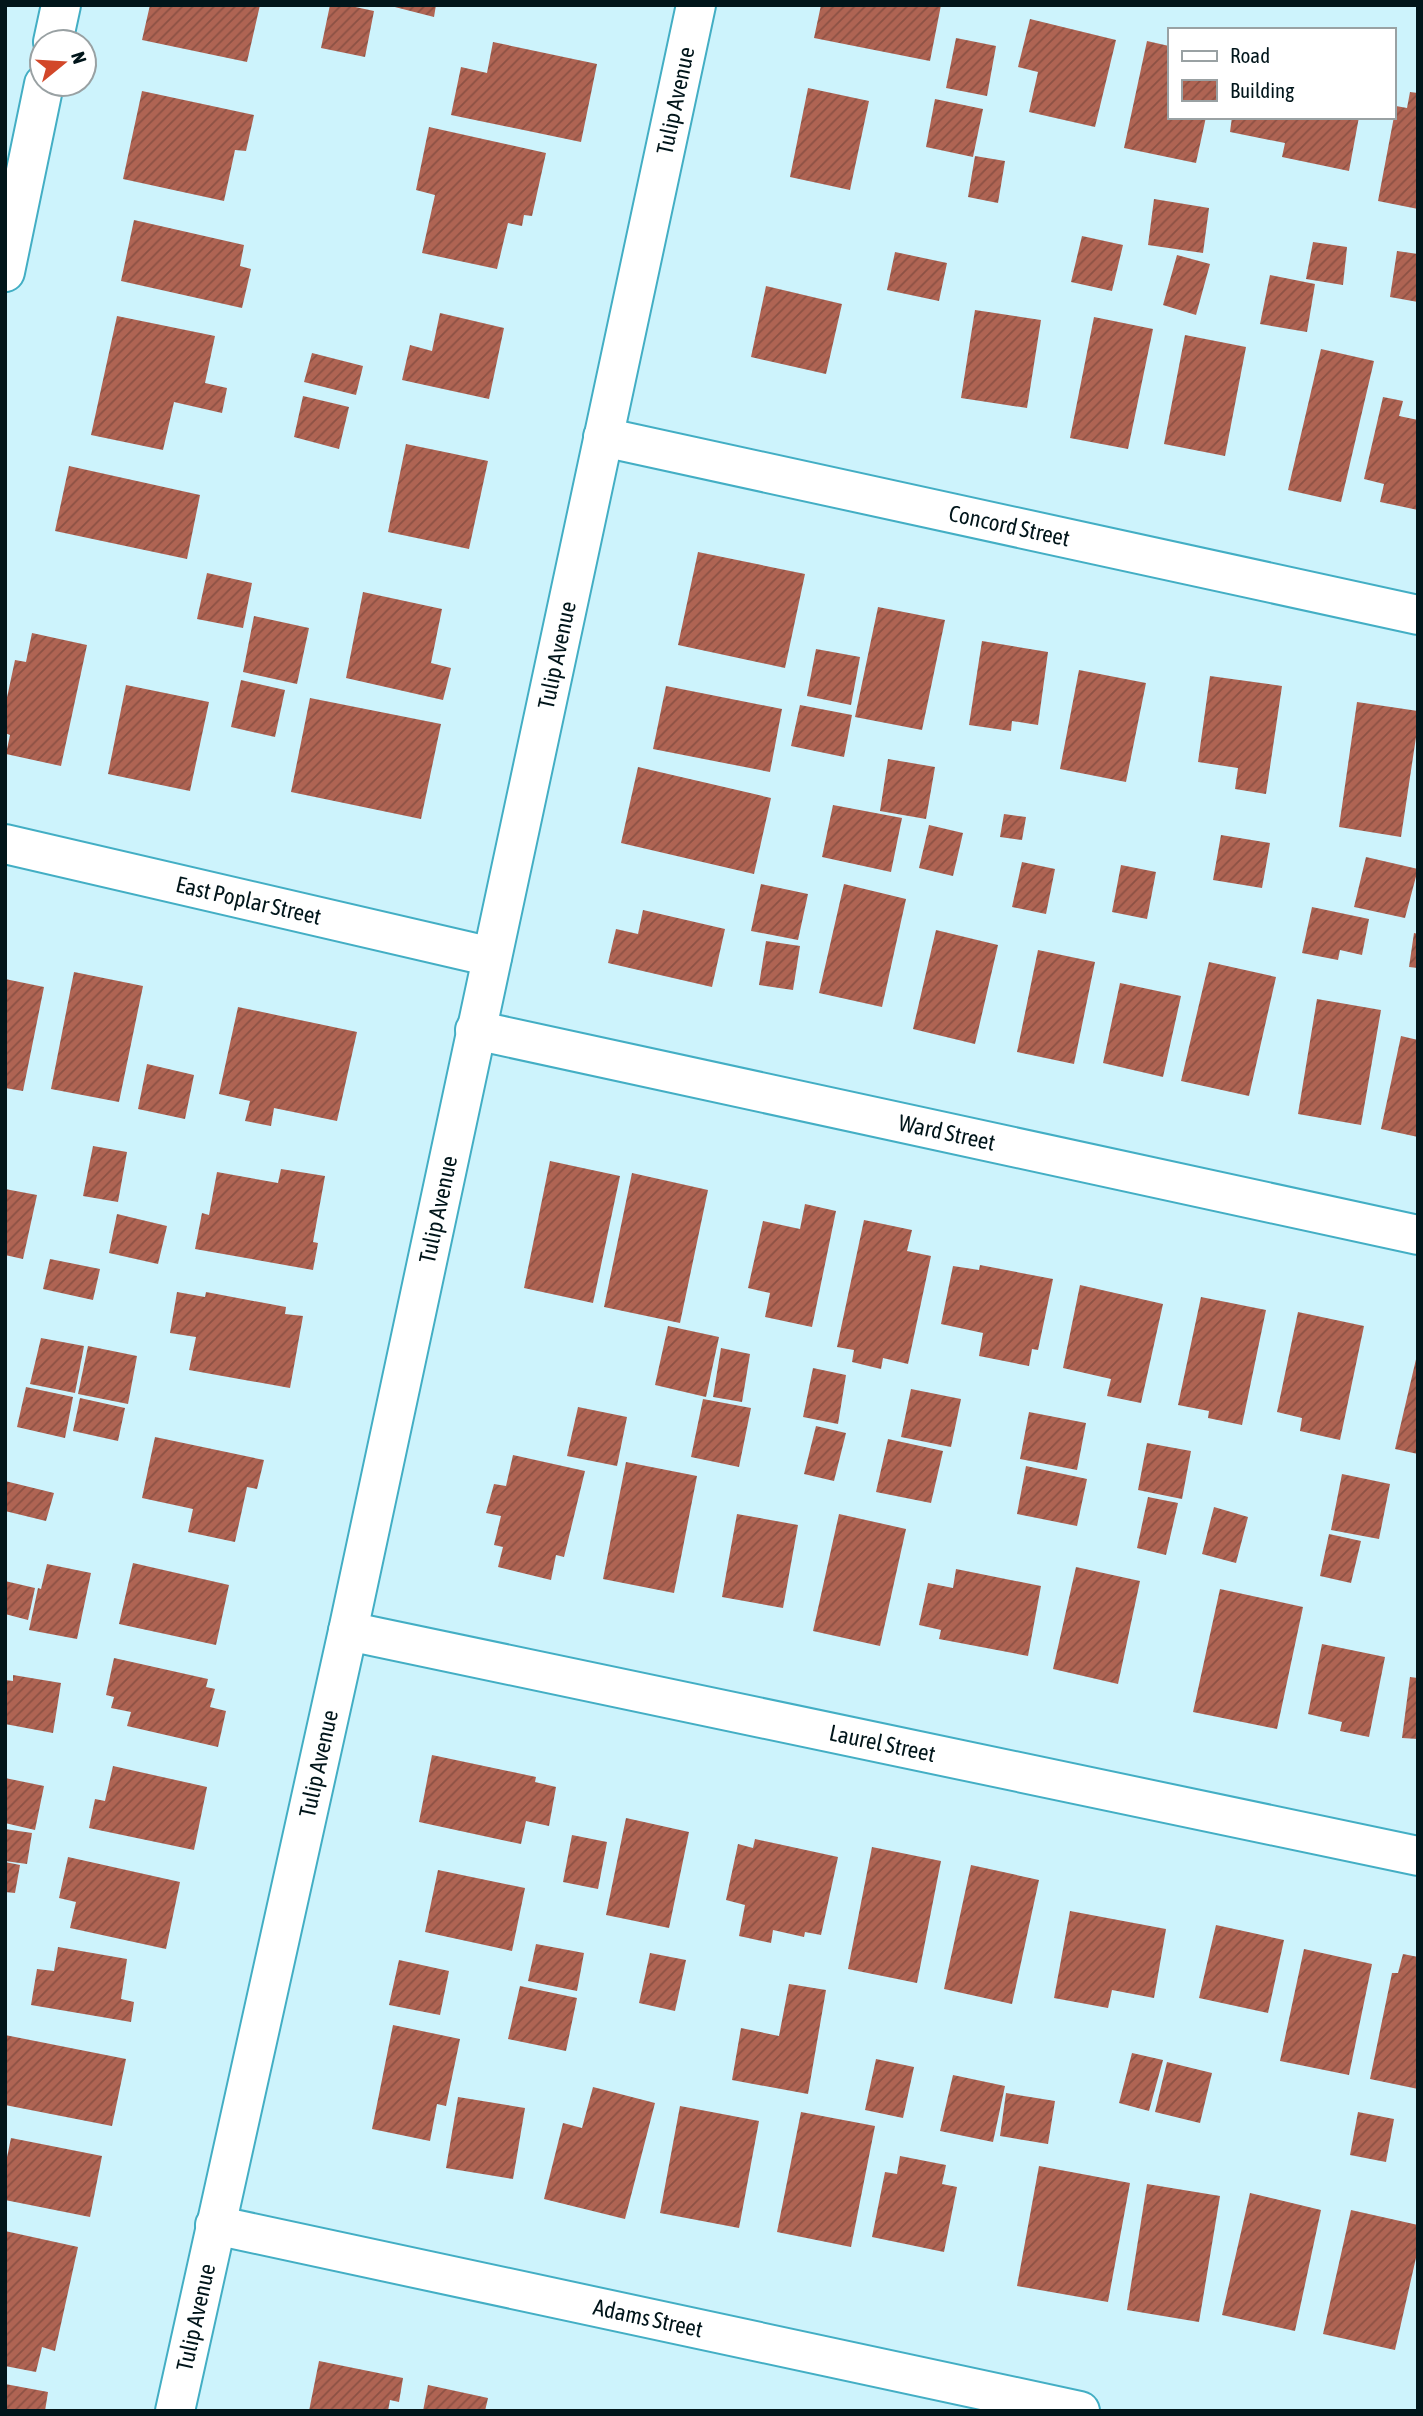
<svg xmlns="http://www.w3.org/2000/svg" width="1423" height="2416" viewBox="0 0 1423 2416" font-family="'Asap Condensed',sans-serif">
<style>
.building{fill:url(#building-hatch)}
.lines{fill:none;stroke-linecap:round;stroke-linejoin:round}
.minor-casing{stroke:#43aec4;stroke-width:42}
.secondary-casing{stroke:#43aec4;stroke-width:42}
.minor{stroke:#fff;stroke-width:38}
.secondary{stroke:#fff;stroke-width:38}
.labels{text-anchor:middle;stroke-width:5;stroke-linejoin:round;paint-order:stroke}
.street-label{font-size:23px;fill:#01151a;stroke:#fff}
</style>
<defs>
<pattern id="building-hatch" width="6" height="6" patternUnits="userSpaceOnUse" patternTransform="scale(1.75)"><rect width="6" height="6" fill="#af6453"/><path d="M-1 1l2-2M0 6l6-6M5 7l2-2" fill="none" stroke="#8c5144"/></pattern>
</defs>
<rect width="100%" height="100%" fill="#cdf3fc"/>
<path class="building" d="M150,5H260L247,62L142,40Z
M330,5H346L374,11L365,57L321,48Z
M387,5H436L434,17Z
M821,5H941L930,61L814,38Z
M1030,19L1116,40L1095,127L1029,112L1038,72L1018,67Z
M956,38L996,46L987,96L946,88Z
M1147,41L1169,46V117H1206L1196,163L1124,148Z
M493,42L597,64L581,142L451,115L461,67L487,73Z
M808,88L869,101L850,190L790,177Z
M142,91L254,115L246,151L235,150L224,201L123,179Z
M1410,92L1418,93V209L1378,201L1396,106L1407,108Z
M935,99L983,109L973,157L926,147Z
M1232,117H1359L1349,171L1282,157L1285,143L1230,132Z
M429,127L546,153L532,216L524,215L522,226L508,223L497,269L422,253L435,195L416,190Z
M975,156L1005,161L998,203L968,197Z
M1154,199L1209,208L1203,253L1148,245Z
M134,220L244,245L240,266L251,269L242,308L121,281Z
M1082,236L1123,245L1112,291L1071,282Z
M1313,242L1347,247L1343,285L1306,279Z
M1397,251L1418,254V302L1390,297Z
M895,252L947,263L939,301L887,290Z
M1177,255L1210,264L1196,315L1163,305Z
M1270,275L1315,284L1307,332L1260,324Z
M766,286L842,304L826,374L751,357Z
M975,310L1041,320L1027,408L961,398Z
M440,313L504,328L489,399L402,380L410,345L432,351Z
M117,316L215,336L205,383L227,388L222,413L174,402L163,450L91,435Z
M1094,317L1153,329L1128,449L1070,438Z
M1185,335L1246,347L1225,456L1164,444Z
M1321,349L1374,361L1341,502L1288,490Z
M312,353L363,366L356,395L304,382Z
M303,396L349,407L339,449L294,437Z
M1383,397L1403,401L1399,416L1418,420V510L1380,502L1384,484L1364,479Z
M406,444L488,461L469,549L388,532Z
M69,466L200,495L187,559L55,531Z
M698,552L805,574L785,668L678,645Z
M207,573L252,583L243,628L197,619Z
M363,592L442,609L431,663L451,668L443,700L346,678Z
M878,607L945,620L922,730L855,717Z
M254,616L309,628L297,684L243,672Z
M32,633L87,645L61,766L6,754L10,735L5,733V707L15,660L26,662Z
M982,641L1048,652L1038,725L1012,721L1011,731L969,725Z
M816,649L860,657L851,705L807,696Z
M1079,670L1146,683L1126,782L1060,769Z
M1210,676L1282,686L1266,794L1235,789L1238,768L1198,762Z
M241,680L285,690L275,737L231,727Z
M126,685L209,702L190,791L108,774Z
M666,686L782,709L770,772L653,749Z
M310,698L441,724L421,819L291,792Z
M1357,702L1418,711V724L1401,837L1339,827Z
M800,705L852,715L844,757L791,746Z
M888,759L935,767L926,819L880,811Z
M638,767L771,798L754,874L621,843Z
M833,805L902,818L891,872L822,857Z
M1004,814L1026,817L1022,840L1000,837Z
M929,825L963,833L953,876L919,868Z
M1221,835L1270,843L1262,888L1213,880Z
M1366,857L1418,869L1405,918L1354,907Z
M1022,862L1055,869L1046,914L1012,907Z
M1121,865L1156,872L1147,919L1112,912Z
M761,884L808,894L798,940L751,931Z
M844,884L906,899L882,1007L819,993Z
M1312,907L1369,919L1362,955L1340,950L1338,960L1302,953Z
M643,910L725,929L712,987L608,963L616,929L638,934Z
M936,930L998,945L975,1044L913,1029Z
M1414,933L1418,934V968L1409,967Z
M766,941L800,946L793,990L759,985Z
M1038,950L1095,962L1074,1064L1017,1052Z
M1209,962L1276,977L1249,1096L1181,1081Z
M74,972L143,986L119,1102L51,1089Z
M5,979L44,987L23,1091L5,1088Z
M1120,983L1181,996L1163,1077L1103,1063Z
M1317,999L1381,1010L1361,1125L1298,1114Z
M238,1007L357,1032L337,1121L274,1108L271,1126L245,1121L250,1101L219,1094Z
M1401,1036L1418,1040V1137L1381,1129Z
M147,1064L194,1075L185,1119L138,1109Z
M93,1146L127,1152L118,1202L83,1196Z
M550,1161L620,1176L593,1303L524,1288Z
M281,1169L325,1176L313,1242L318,1243L313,1270L195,1249L202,1213L209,1215L217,1172L278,1183Z
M632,1173L708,1190L680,1323L604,1307Z
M5,1189L37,1195L23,1259L5,1255Z
M805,1204L836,1211L812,1327L765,1317L770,1293L748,1288L763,1221L800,1229Z
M117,1214L167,1226L158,1264L109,1253Z
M864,1220L912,1230L907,1251L931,1256L908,1364L883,1358L881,1369L852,1362L854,1350L837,1347Z
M50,1259L100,1269L93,1300L43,1289Z
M980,1265L1053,1279L1038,1350L1032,1349L1029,1366L979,1356L983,1333L941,1324L953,1266L979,1270Z
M1080,1285L1163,1304L1141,1403L1107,1396L1111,1379L1063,1368Z
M177,1292L205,1297L206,1292L286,1307L285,1314L303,1316L290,1388L189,1370L196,1337L170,1333Z
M1201,1297L1266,1310L1242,1425L1208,1418L1209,1411L1178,1405Z
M1298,1312L1364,1326L1340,1440L1300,1431L1302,1418L1277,1412Z
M668,1326L719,1337L706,1397L655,1385Z
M41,1338L84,1346L75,1393L30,1384Z
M88,1346L137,1356L128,1404L78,1394Z
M721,1348L750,1354L742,1402L713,1397Z
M1417,1355H1418V1454L1395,1449Z
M813,1368L846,1375L838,1424L803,1417Z
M26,1387L73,1397L65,1438L17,1427Z
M911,1389L961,1399L951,1447L901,1437Z
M80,1398L125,1408L118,1441L73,1431Z
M703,1399L751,1408L739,1467L691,1457Z
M578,1407L627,1417L617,1466L567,1456Z
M1029,1412L1086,1423L1077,1470L1020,1459Z
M816,1426L846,1433L834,1481L804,1474Z
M155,1437L264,1460L257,1489L247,1487L235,1542L188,1532L193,1509L142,1498Z
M888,1439L943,1451L931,1503L876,1492Z
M1147,1443L1191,1451L1182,1499L1138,1490Z
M513,1455L585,1471L564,1557L556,1555L551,1580L498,1567L503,1547L494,1545L501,1516L486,1513L494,1484L506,1486Z
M626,1462L697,1476L674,1593L603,1579Z
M1026,1466L1087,1479L1077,1526L1017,1514Z
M1342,1474L1390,1484L1379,1539L1331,1530Z
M5,1481L54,1493L46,1521L5,1511Z
M1148,1497L1178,1503L1166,1555L1137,1548Z
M1214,1507L1248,1517L1236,1563L1202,1554Z
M737,1514L798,1525L783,1608L722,1597Z
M839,1514L906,1529L880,1646L813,1631Z
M1329,1534L1361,1541L1351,1583L1320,1576Z
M133,1563L229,1585L216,1645L119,1624Z
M47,1564L91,1573L77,1639L29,1630L38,1588L41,1589Z
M1076,1567L1140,1581L1118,1684L1053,1669Z
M956,1569L1041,1586L1028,1656L939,1639L941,1630L919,1625L928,1583L953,1588Z
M5,1581L35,1588L28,1620L5,1614Z
M1220,1589L1303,1607L1277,1729L1193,1712Z
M1322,1644L1385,1657L1369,1737L1340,1731L1342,1722L1308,1714Z
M114,1658L208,1679L206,1687L215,1689L210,1707L226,1711L218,1747L127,1726L131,1712L111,1708L114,1697L106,1695Z
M13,1675L61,1683L53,1733L5,1724V1680L13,1681Z
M1410,1677L1418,1678V1739L1402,1738Z
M432,1755L536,1777L535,1782L556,1787L549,1826L526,1821L521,1844L419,1822Z
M113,1766L207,1787L194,1850L89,1828L95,1799L105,1801Z
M5,1778L44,1786L35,1830L5,1823Z
M626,1818L689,1832L669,1928L606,1915Z
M5,1829L32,1833L27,1864L5,1861Z
M572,1835L607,1842L598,1889L563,1882Z
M755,1839L838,1857L821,1935L805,1932L804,1937L773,1930L771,1943L739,1936L745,1905L726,1900L738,1844L753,1848Z
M872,1847L941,1861L917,1983L848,1969Z
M68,1857L180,1882L166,1949L70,1928L76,1902L59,1898Z
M5,1862L20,1865L15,1893L5,1892Z
M971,1865L1039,1880L1012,2004L944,1989Z
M438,1870L525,1888L512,1951L425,1932Z
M1070,1911L1166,1929L1154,1998L1112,1990L1108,2008L1054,1998Z
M1216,1925L1284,1940L1268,2013L1199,1998Z
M536,1944L584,1953L577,1991L528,1981Z
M58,1947L127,1959L121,1999L134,2002L131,2022L31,2005L37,1969L54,1971Z
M1304,1949L1372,1964L1349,2075L1280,2061Z
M650,1953L686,1960L675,2011L639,2003Z
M1403,1954L1418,1957V2089L1370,2079L1392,1973H1398Z
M399,1960L449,1971L440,2015L389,2005Z
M789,1984L826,1990L808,2094L732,2080L741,2028L779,2036Z
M520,1986L577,1998L566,2051L508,2039Z
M393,2025L460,2039L446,2106L437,2104L430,2141L372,2129Z
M5,2035L126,2059L112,2126L5,2105Z
M1132,2053L1163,2060L1149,2111L1119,2103Z
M876,2059L914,2067L903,2118L865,2110Z
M1167,2062L1212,2073L1200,2123L1155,2112Z
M953,2075L1005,2086L993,2142L940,2131Z
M593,2087L655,2103L625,2219L544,2199L563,2123L582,2128Z
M1006,2093L1055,2101L1048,2144L1000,2136Z
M458,2097L525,2108L513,2179L446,2168Z
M680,2106L759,2121L739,2228L660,2213Z
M801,2112L875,2126L851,2247L777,2232Z
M1358,2112L1394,2119L1386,2162L1350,2155Z
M11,2138L102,2156L90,2217L5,2200V2167Z
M900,2156L946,2165L942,2184L957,2187L944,2252L872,2237L885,2172L897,2174Z
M1039,2166L1130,2183L1108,2302L1017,2286Z
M1147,2184L1220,2196L1199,2322L1127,2310Z
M1250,2193L1321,2210L1295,2331L1222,2315Z
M1351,2210L1418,2225V2249L1395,2350L1323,2334Z
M5,2231L78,2247L55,2351L42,2347L36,2372L5,2366Z
M319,2361L403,2378L399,2402L390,2400L388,2411H309Z
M5,2384L48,2392L45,2411H5Z
M428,2385L488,2398L485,2411H423Z"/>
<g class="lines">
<defs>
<g id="minor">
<path d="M53,42L61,5"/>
<path d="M5,272L44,84"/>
<path id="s1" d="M603,437L1418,615"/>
<path id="s2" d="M5,844L492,957"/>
<path id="s3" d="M475,1030L1418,1235"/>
<path id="s4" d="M348,1631L1418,1856"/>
<path id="s5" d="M215,2225L1080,2411"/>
</g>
<g id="secondary">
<path id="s6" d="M175,2411L348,1631L696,5"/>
</g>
</defs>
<use href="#minor" class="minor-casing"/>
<use href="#secondary" class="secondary-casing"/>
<use href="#minor" class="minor"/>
<use href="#secondary" class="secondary"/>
</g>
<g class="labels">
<g class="street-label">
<text dy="8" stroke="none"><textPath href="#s6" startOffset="2364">Tulip Avenue</textPath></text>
<text dy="8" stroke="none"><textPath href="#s1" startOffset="416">Concord Street</textPath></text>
<text dy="8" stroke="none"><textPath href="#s6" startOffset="1797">Tulip Avenue</textPath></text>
<text dy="8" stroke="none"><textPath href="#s2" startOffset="250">East Poplar Street</textPath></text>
<text dy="8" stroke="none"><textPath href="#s3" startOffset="483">Ward Street</textPath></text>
<text dy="8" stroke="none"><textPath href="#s6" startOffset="1230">Tulip Avenue</textPath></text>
<text dy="8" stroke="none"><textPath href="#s4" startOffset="546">Laurel Street</textPath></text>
<text dy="8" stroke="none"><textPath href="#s6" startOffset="663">Tulip Avenue</textPath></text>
<text dy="8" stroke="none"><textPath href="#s6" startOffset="96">Tulip Avenue</textPath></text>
<text dy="8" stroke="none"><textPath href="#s5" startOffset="443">Adams Street</textPath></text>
</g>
</g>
<rect width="1423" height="2416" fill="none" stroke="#01151a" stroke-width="14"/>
<rect x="1168" y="28" width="228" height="91" fill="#ffffff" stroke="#99a1a3" stroke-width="2"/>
<rect x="1182" y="51" width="35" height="10" fill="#ffffff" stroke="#99a1a3" stroke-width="2"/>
<text x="1230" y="63" font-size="21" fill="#01151a">Road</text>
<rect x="1182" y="80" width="35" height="21" fill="url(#building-hatch)" stroke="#99a1a3" stroke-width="2"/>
<text x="1230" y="98" font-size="21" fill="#01151a">Building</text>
<g transform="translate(63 63) rotate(72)"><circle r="33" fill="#ffffff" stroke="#99a1a3" stroke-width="2"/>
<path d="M0-5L12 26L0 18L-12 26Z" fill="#d24729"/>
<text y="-10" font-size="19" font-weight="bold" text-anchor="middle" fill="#01151a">N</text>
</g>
</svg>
